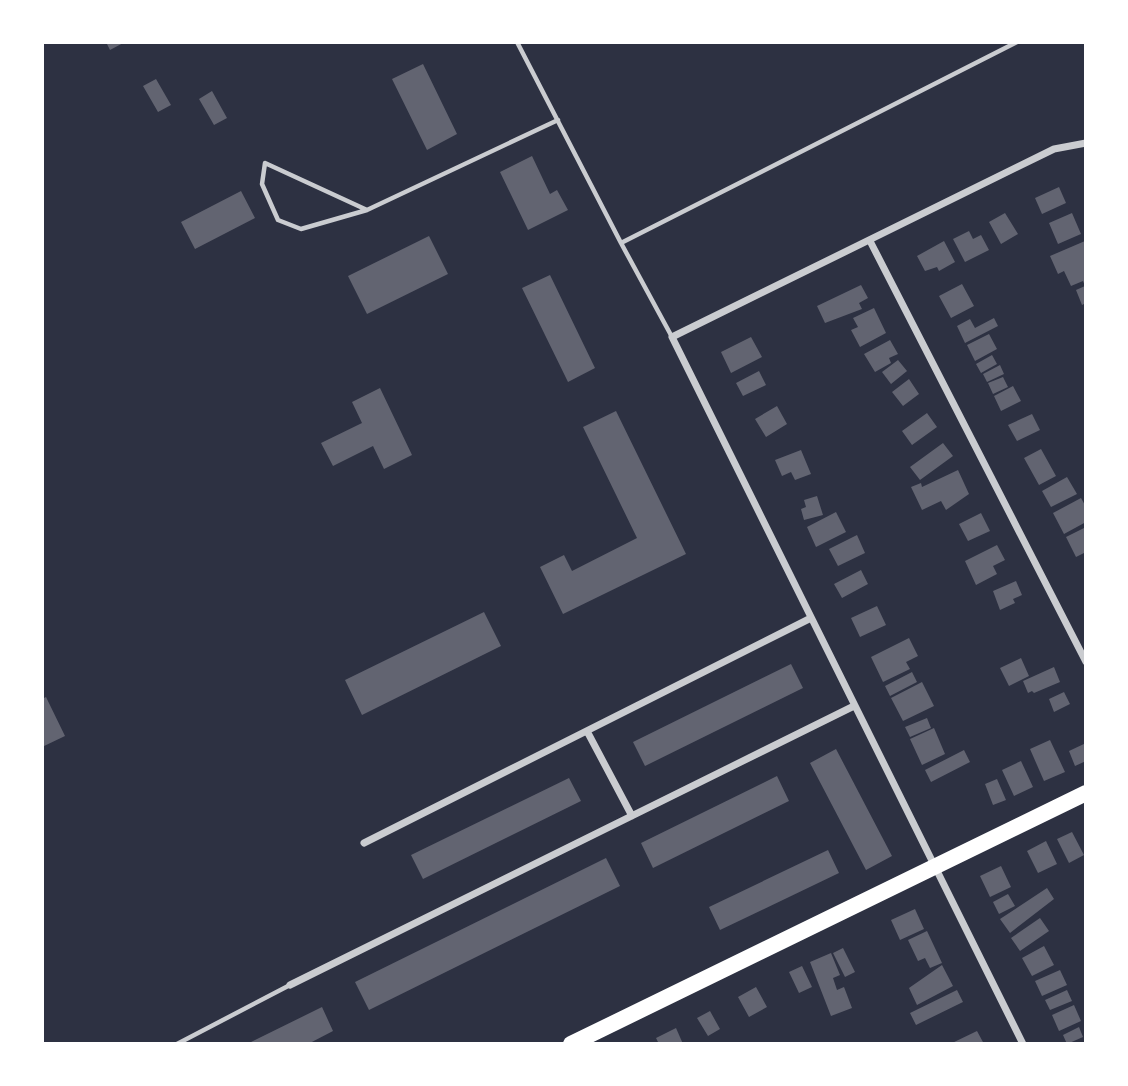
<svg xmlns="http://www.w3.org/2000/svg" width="1128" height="1086" viewBox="0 0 1128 1086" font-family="Rubik,sans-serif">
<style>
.building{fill:#626471}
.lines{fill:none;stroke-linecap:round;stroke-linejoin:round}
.service{stroke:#caccd0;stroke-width:4.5}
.minor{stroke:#caccd0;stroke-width:7}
.trunk{stroke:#fff;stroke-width:16}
</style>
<rect width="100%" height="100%" fill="#2d3142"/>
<path class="building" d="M106,42H125L110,50Z
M423,64L457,134L427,150L392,79Z
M156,79L171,105L158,112L143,86Z
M212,91L227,118L214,125L199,99Z
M532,156L550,194L557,190L568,210L528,230L500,172Z
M1059,187L1066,203L1042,214L1035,198Z
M241,191L255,218L195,249L181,222Z
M1005,213L1018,234L1001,244L989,222Z
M1072,213L1081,234L1058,244L1049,223Z
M969,231L973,239L981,235L989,250L965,262L953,239Z
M429,236L448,274L367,314L348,276Z
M944,241L955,262L939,271L937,267L925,271L917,256Z
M1085,241L1086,303L1082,305L1076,290L1085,286L1083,281L1071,286L1064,271L1058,274L1050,256Z
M550,275L595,368L568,382L522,288Z
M962,284L974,306L951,318L939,296Z
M861,285L868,298L859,303L862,309L825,323L817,306Z
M874,308L886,333L860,347L851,330L858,327L853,318Z
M994,318L998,326L965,343L957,326L970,319L975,328Z
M989,334L997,349L975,361L967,345Z
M751,337L762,357L731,373L721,352Z
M890,340L898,354L889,358L891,363L875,372L864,354Z
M992,355L997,364L981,373L976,364Z
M898,360L907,371L891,384L882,372Z
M1000,365L1004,374L987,382L983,374Z
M759,371L766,385L743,396L736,383Z
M1003,377L1008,387L993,394L988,383Z
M909,379L919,394L903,406L892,392Z
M1013,386L1021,401L1001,411L994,396Z
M380,388L412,455L384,469L373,446L333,466L321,443L362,423L352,402Z
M777,406L787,424L766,437L755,419Z
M616,411L686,554L563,614L540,567L564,555L572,571L637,538L583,427Z
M927,413L937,427L912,445L902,431Z
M1032,414L1040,430L1017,441L1008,425Z
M943,443L953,456L920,480L910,467Z
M1041,449L1056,476L1039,485L1024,458Z
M801,450L811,474L795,480L791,472L782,476L775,460Z
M958,470L969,494L946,510L941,501L922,510L911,487L921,483L922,487Z
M1067,477L1077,494L1051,507L1042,491Z
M817,496L823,515L804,520L801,509L806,507L804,500Z
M1081,498L1086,507V522L1064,534L1053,513Z
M836,512L846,532L816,547L807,527Z
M981,513L990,531L968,541L959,524Z
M1086,527V552L1076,557L1066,537Z
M857,535L865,553L838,566L829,549Z
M997,545L1005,560L993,566L997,574L976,585L965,561Z
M861,570L868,584L842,598L834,584Z
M1016,581L1022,595L1013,599L1015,603L1000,610L993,591Z
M877,606L886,625L860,637L851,618Z
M484,612L501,646L362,715L345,680Z
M909,638L918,656L906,662L910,669L883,682L871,657Z
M1021,658L1029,676L1009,686L1000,668Z
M791,664L803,688L645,766L633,742Z
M1054,667L1060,682L1034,693L1032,691L1028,693L1023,681Z
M912,672L917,682L890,696L885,686Z
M922,682L934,706L903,721L891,698Z
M1064,692L1070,704L1054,712L1049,699Z
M46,697L65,736L42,747V699Z
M927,718L931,728L910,737L905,727Z
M934,728L945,754L922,765L910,739Z
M1050,740L1065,772L1044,781L1030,749Z
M1086,743V761L1075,766L1069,751Z
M836,749L892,856L866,870L810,763Z
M964,750L970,762L931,782L925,770Z
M1021,761L1033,787L1014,796L1002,770Z
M777,776L789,801L653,868L641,843Z
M569,778L581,801L423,879L411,855Z
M997,779L1006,800L993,805L985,784Z
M1072,832L1084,855L1069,863L1057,839Z
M1046,841L1057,864L1038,873L1027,851Z
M828,850L839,873L720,930L709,907Z
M606,858L620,886L369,1010L355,982Z
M1001,866L1011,887L990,897L980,876Z
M1047,888L1054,899L1010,933L1000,919Z
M1008,894L1015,906L999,914L993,902Z
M915,909L924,929L900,940L891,920Z
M1040,918L1049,931L1020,951L1011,938Z
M927,931L942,963L930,968L925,958L918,961L908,940Z
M1044,946L1054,965L1032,976L1022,958Z
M843,948L855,972L845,977L833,953Z
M831,953L840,975L833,978L837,990L844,987L852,1008L831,1016L810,962Z
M942,965L953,986L917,1005L909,988Z
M802,966L812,987L799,993L789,972Z
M1060,970L1067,985L1042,996L1035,981Z
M756,987L767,1007L749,1017L738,997Z
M957,990L963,1002L916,1025L910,1013Z
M1067,990L1072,1001L1050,1010L1045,1000Z
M1074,1005L1081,1021L1059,1031L1052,1015Z
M322,1007L333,1031L308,1044H247Z
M710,1011L720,1029L708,1036L697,1018Z
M1079,1027L1083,1037L1067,1044L1063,1035Z
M676,1028L683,1044H659L656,1038Z
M977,1031L984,1044H950Z"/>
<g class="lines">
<path class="service" d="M517,42L621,243
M367,210L301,229L278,220L262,184L265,163L367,210L558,120
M672,337L621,243L1017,42
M177,1044L290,985"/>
<path class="minor" d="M870,241L1086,662
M588,733L632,816
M364,843L811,618
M290,985L854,706
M1023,1044L672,337L1054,149L1086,143"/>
<path class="trunk" d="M571,1044L1086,793"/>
</g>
<rect width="1128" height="1086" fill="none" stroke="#ffffff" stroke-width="88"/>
</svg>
